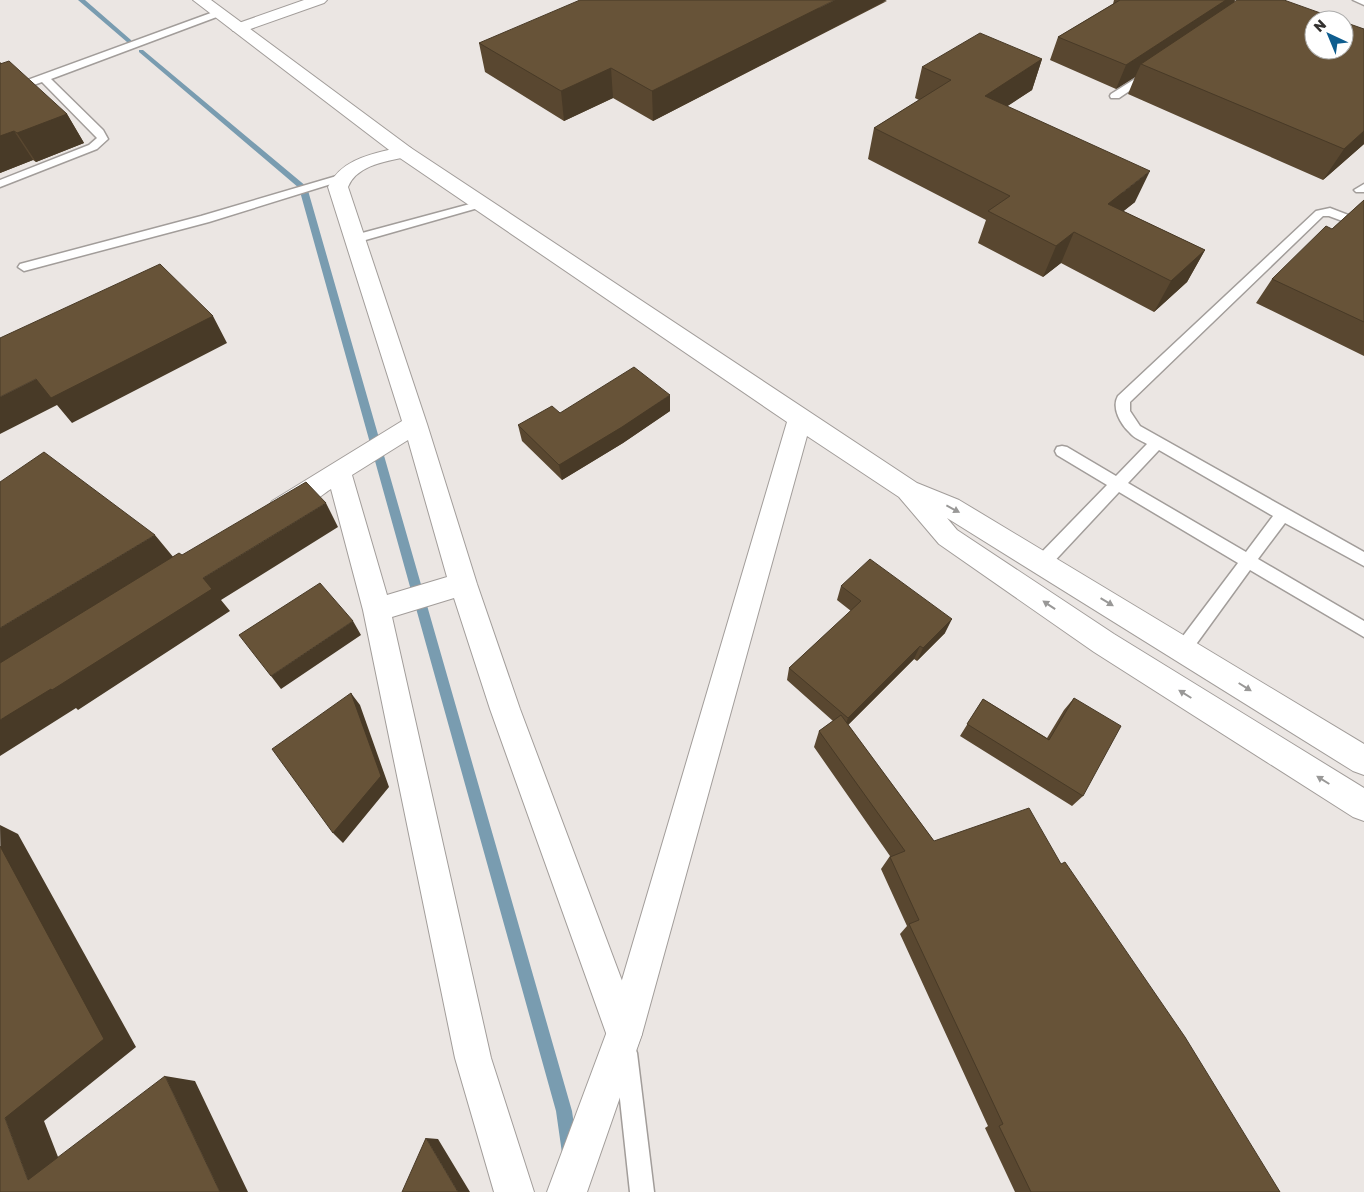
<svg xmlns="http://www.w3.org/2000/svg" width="1364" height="1192" viewBox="0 0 1364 1192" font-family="'Golos Text',sans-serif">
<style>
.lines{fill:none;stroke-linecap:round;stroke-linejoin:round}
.stream{fill:#799cb0;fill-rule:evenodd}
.lane-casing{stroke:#a29d9a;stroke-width:3}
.street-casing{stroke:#a29d9a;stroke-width:2}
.secondary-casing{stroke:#a29d9a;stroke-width:2}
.lane{fill:#fff;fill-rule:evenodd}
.street{fill:#fff;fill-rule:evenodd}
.secondary{fill:#fff;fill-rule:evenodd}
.wall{fill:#594730}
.shaded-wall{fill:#483a27}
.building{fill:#675338;stroke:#483a27}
.oneway{fill:#999897}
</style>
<rect width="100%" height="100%" fill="#ebe6e3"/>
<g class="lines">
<path class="stream" d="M78,0H85L131,40V42H127Z
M139,50H143L307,187L572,1111L578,1153L576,1159L570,1161L564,1159L562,1153L556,1111L299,188L139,52Z"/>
<defs>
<path id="lane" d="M1353,0H1364V5Z
M219,10L224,13L222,15L51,79L103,130L108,139L97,149L0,187V180L89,145L97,138L42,82L0,97V90Z
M1149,70L1154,73L1153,75L1119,98H1111L1110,96L1111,94Z
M340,175L344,176L346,178L344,180L209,222L24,271L18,267L20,264L201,216Z
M1364,184V192H1356L1354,190Z
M481,201L487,204L485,206L355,243L349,239L351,236Z
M1330,208L1364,221V229L1329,216H1323L1130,402V411L1140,426L1364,552V566L1285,523L1258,559L1364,621V637L1250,570L1189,654L1183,656L1177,654L1175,649L1177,644L1238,563L1119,492L1048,568L1042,569L1036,568L1034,563L1036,558L1107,485L1057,455L1055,451L1057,447L1062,446L1067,447L1116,476L1147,444C1142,441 1134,438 1130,433C1121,425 1111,408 1118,396L1316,211ZM1159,450L1273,516L1246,552L1128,483Z
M626,1042L634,1045L637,1053L654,1192H630L615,1053L618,1045Z"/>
<path id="street" d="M304,0H327L324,3L245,31H233L231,28L233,25Z
M404,146L411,148L413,152L411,156C389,161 357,164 348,187L427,424L477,584L520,709L642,1034L637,1047L624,1052L611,1047L490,709L454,598L392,617L491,1058L534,1192H494L455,1058L363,610L331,489C314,500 292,522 272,515L268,508L272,501L402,421L328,187C342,157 375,154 404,146ZM408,440L447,577L387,595L352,475Z"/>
<path id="secondary" d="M193,0H211L411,148L917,483L959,500L1364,744V775L1353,771L947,518L957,530L1114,634L1364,788V821L1353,817L1094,652L939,544L899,497L807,436L642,1034L587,1192H547L606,1034L787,422L397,156Z"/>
</defs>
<use href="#lane" class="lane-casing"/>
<use href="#street" class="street-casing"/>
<use href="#secondary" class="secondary-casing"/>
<use href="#lane" class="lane"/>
<use href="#street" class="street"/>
<use href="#secondary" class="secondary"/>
</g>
<path class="wall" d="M1114,0H1235L1233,2L1364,29V144L1323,180L1128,94L1135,77L1116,89L1050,60L1058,37L1113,4Z
M887,1L653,121L613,98L564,121L485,72L479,43Z
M1042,59L1032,90L1007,106L1135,202L1123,211L1205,250L1187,282L1154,312L1061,263L1043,277L978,243L986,220L868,159L874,128L919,100L915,98L922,67Z
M0,62L67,114L84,143L36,162L33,160L0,173Z
M1364,200V356L1256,303L1272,279L1332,229Z
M670,411L623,443L562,480L522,441L518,425L560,413Z
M841,586L945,633L917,661L914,659L848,725L934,841L1061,864L1280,1192H1015L985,1128L988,1126L900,934L907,926L881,869L890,856L814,747L819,731L833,721L787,680L789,668L851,611L837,600Z
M1074,698L1083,796L1072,806L960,736L983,699L1047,738L1064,710Z"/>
<path class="shaded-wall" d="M835,0H887L653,121L652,91Z
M1226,0H1235L1228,15L1141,64L1135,77L1116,89L1126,65Z
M1042,59L1032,90L976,127L985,96Z
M611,68L613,98L564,121L561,91Z
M67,114L84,143L36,162L17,133Z
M14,131L33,160L0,173V136Z
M1364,131V144L1323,180L1344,149Z
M1150,171L1135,202L1094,235L1108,204Z
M1074,232L1061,263L1043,277L1056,246Z
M1205,250L1187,282L1154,312L1171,281Z
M213,316L227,343L72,423L57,405L0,434V397L36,379Z
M670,395V411L623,443L562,480L559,465Z
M326,503L338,527L221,600L230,611L78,710L76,708L0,756V720L203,578Z
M155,535L174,558L0,665V628Z
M952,619L945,633L917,661L923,648Z
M353,621L361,635L281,689L271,676Z
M920,646L914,659L844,729L848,718Z
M351,693L360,705L389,787L343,843L333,833Z
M0,825L18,834L136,1047L44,1121L67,1180H28L5,1118Z
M165,1076L195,1081L248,1192H220Z
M426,1138L438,1139L470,1192H458Z"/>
<path class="building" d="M580,0H835L652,91L611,68L561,91L479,43Z
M1120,0H1226L1126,65L1058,37Z
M1237,0H1284L1340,20H1314V50H1344V22L1364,29V131L1344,149L1141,64Z
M980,33L1042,59L985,96L1150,171L1108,204L1205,250L1171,281L1074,232L1056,246L988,211L1010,196L874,128L951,80L922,67Z
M9,61L67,114L17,133L14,131L0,136V64Z
M1364,200V322L1272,279L1326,226L1332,229Z
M160,264L213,316L51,398L36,379L0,397V338Z
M634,367L670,395L622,427L559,465L518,425L552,406L560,413Z
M44,452L155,535L0,628V482Z
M306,482L326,503L203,578L212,589L52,690L51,689L0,720V663L179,553L182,555Z
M870,559L952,619L923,648L920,646L848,718L789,668L861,601L841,586Z
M320,583L353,621L271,676L239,635Z
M351,693L381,776L333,833L272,749Z
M1074,698L1121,726L1083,796L967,724L983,699L1049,740Z
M841,715L934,841L1029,808L1061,864L1065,862L1185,1037L1280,1192H1031L999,1126L1003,1124L909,924L919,920L890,857L905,851L819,731Z
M0,846L104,1039L5,1118L28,1180L165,1076L220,1192H0Z
M426,1138L458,1192H402Z"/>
<defs><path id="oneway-solid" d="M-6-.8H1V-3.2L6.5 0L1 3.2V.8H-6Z" transform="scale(1.25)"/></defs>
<g class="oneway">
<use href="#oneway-solid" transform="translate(953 509) rotate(28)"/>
<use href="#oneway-solid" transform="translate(1107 602) rotate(31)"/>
<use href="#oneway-solid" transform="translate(1049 605) rotate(-146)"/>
<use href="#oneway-solid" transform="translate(1245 687) rotate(32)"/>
<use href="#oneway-solid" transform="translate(1185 694) rotate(-148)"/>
<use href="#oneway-solid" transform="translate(1323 780) rotate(-148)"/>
</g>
<g transform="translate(1329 35) rotate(316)"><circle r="24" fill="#ffffff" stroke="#adadac"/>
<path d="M0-4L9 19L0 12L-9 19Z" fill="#0e5d8f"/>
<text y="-8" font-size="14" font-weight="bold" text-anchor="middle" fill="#33312f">N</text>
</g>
</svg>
